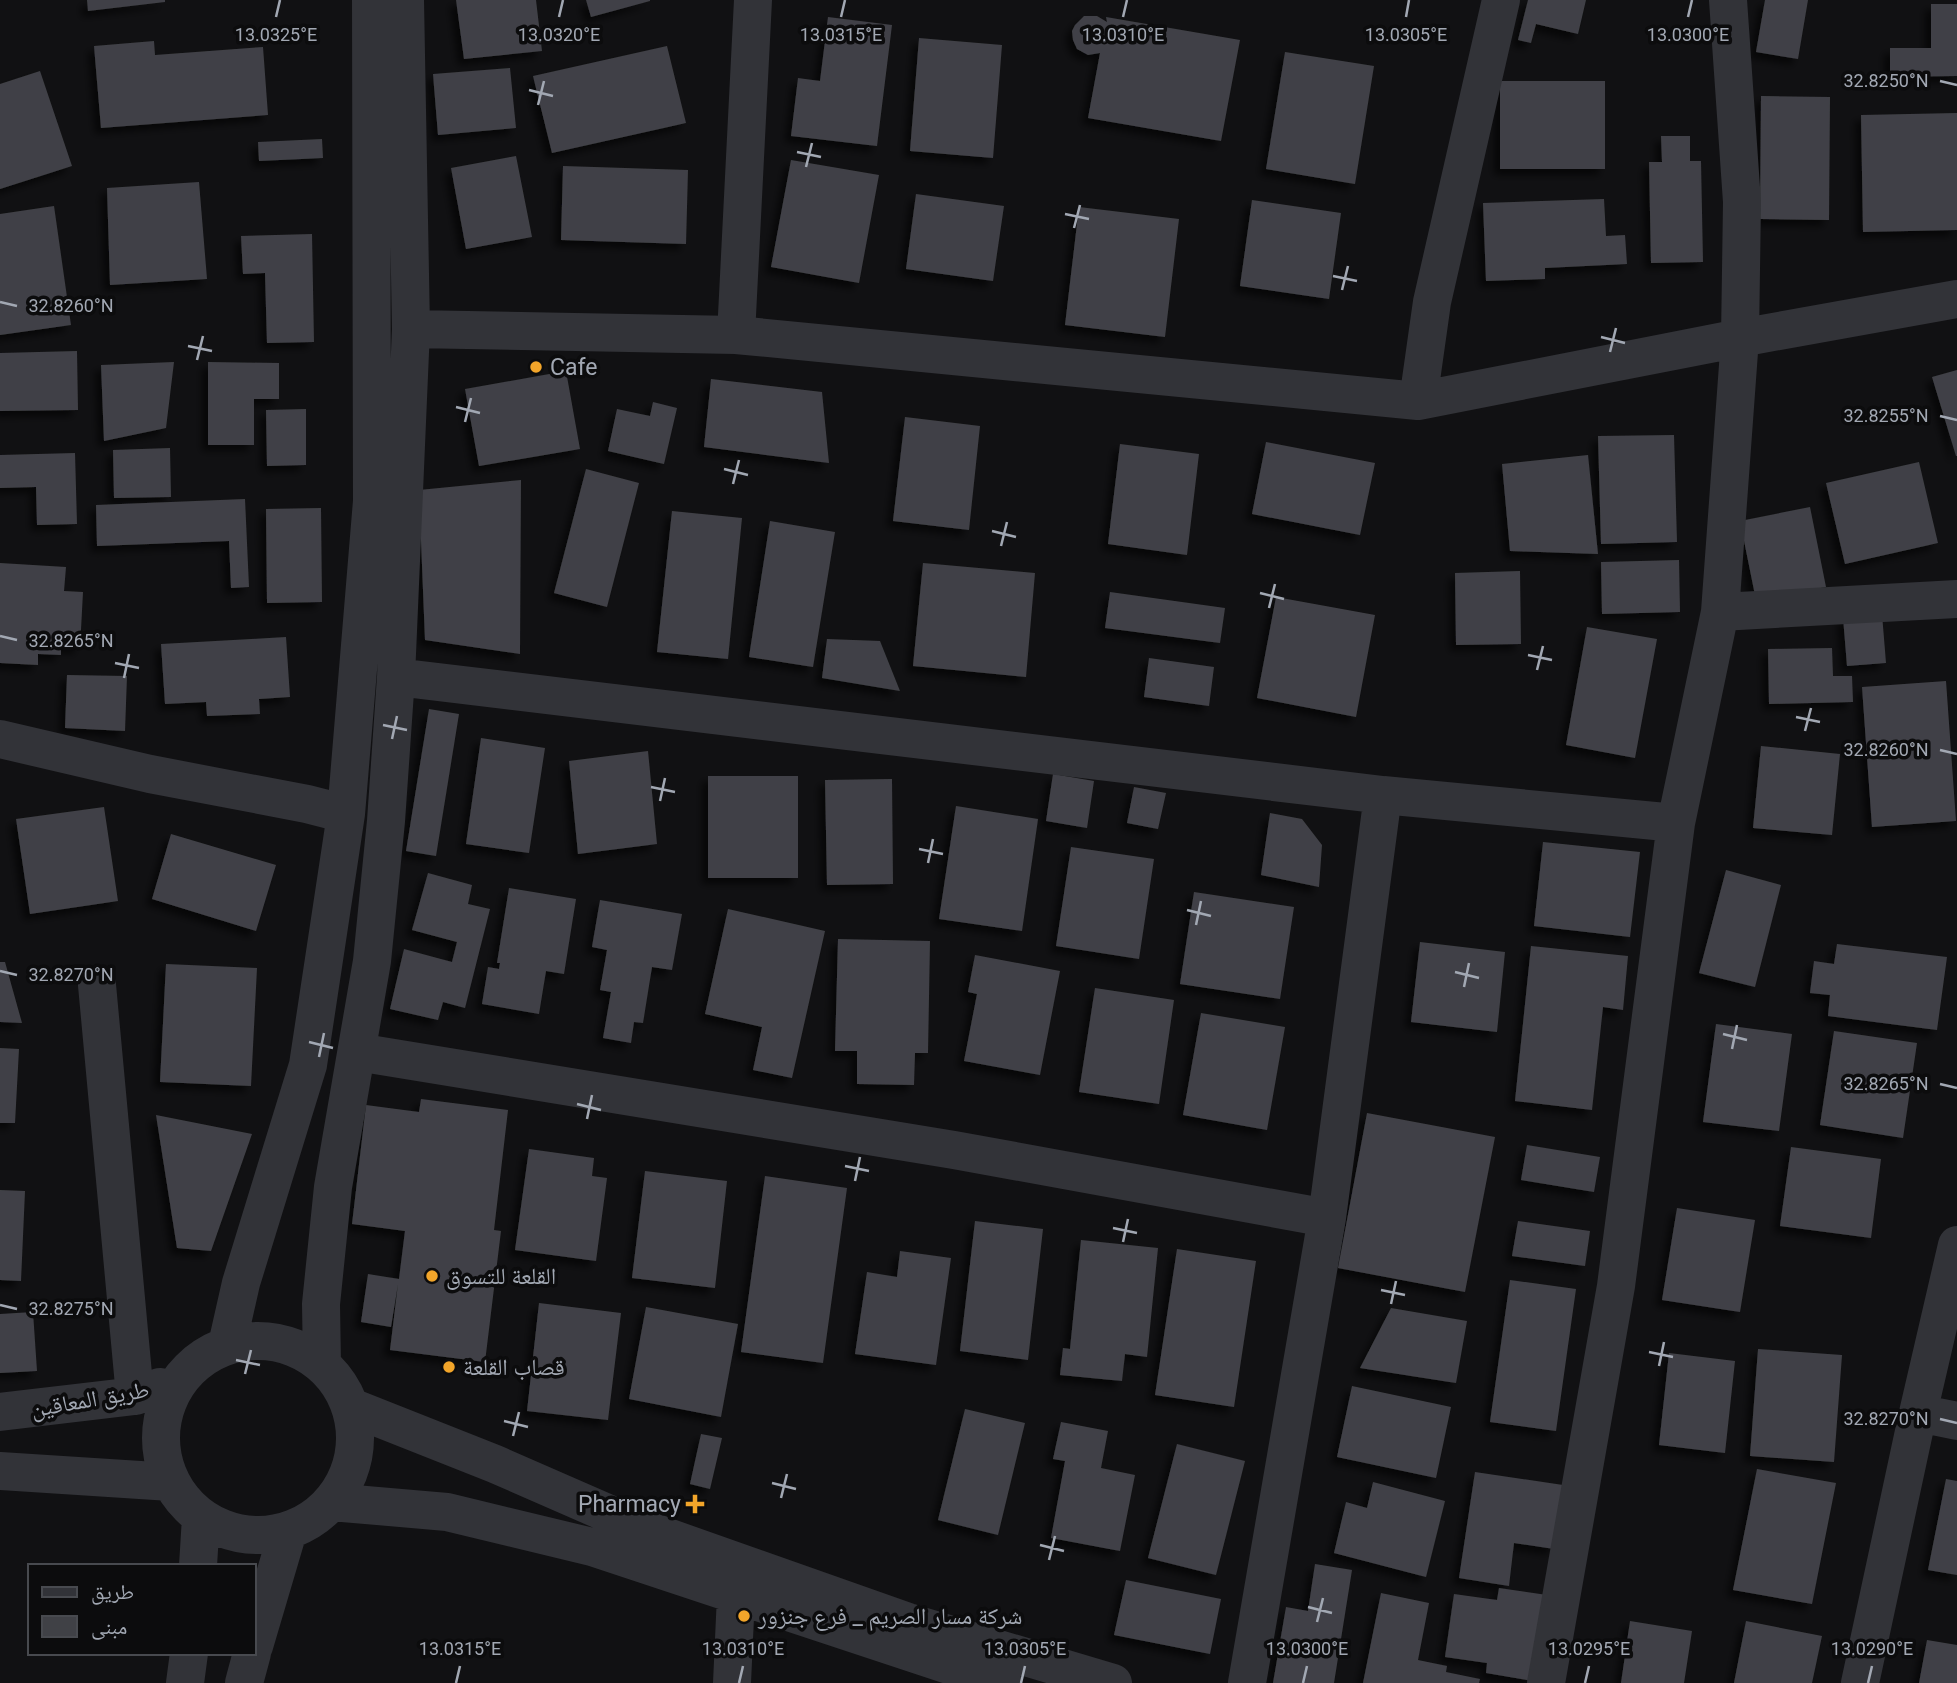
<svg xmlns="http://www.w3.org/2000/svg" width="1957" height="1683" viewBox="0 0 1957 1683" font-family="Roboto,'Noto Naskh Arabic',sans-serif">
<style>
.building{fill:#404146;filter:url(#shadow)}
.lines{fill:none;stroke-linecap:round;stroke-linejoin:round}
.minor{stroke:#323338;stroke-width:38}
.ticks{fill:none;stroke:#a2a8b3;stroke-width:2.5}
.poi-dot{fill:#f2a52a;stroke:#0c0c0d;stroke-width:2.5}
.labels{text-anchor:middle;stroke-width:7;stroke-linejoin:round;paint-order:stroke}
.poi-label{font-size:23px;fill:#a2a8b3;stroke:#0c0c0d;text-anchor:start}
.street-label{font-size:23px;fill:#a2a8b3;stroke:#0c0c0d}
.ticks-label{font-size:18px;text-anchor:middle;fill:#a2a8b3;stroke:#0c0c0d;stroke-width:7;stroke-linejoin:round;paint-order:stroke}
</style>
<defs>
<filter id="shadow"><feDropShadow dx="-6" dy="6" stdDeviation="3.5" flood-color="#0009"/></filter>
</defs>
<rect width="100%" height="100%" fill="#111113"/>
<path class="building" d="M87,0H165V2L88,11Z
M456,0H536L542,51L464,59Z
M586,0H650V1L591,17Z
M1528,0H1586L1578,34L1536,24L1531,43L1518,40Z
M1765,0H1808L1798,59L1756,52Z
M1931,4H1957V76L1890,77V48H1931Z
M1084,16H1097L1107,22L1106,17L1240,40L1221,141L1088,118L1100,53L1088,55L1077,49L1073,40L1072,31L1075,25Z
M828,17L892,25L877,146L791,136L798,78L820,81Z
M919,38L1002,45L993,158L910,151Z
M154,41L155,55L263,47L268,115L101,128L94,46Z
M667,46L686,123L552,153L533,76Z
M1285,52L1374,66L1355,184L1266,169Z
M510,68L516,128L438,135L433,74Z
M40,71L72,166L0,189V84Z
M1500,81H1605V169H1500Z
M1761,96L1830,97L1829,220L1760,219Z
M1957,113V230L1863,232L1861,115Z
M1661,136H1690V161H1701L1703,262L1651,263L1649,162H1662Z
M322,139L323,158L259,161L258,142Z
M516,156L532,237L466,249L451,168Z
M791,160L879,175L859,283L771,267Z
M563,166L688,170L686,244L561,240Z
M199,182L207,279L110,285L107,188Z
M916,194L1004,206L993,281L906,269Z
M1604,199L1606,236L1625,235L1627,264L1545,268V279L1486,281L1483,203Z
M1252,200L1341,213L1329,299L1240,286Z
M54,206L71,325L0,335V214Z
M1079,207L1179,219L1165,337L1065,325Z
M312,234L314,342L267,343L265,273L243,274L241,236Z
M77,351L78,410L0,411V353Z
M174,362L166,428L104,441L101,365Z
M208,362L279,363V399H254V445H208Z
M1957,370V456H1956L1932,377Z
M566,371L580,449L479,466L465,389Z
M711,379L822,392L829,463L704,447Z
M653,402L677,408L664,464L608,451L617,409L650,416Z
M306,409V465L267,466L266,410Z
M905,417L980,426L969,530L893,521Z
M1674,435L1677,542L1601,544L1598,436Z
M1266,442L1375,463L1360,535L1252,514Z
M1120,444L1199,454L1187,555L1108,544Z
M170,448L171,497L114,498L113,450Z
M75,453L77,524L37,525L36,487L0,488V455Z
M1588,455L1598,554L1510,551L1502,464Z
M1919,462L1938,543L1845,564L1826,483Z
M586,469L639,483L607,607L554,593Z
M521,480L520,654L425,640L419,490Z
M245,499L249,587L231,588L229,541L97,546L96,505Z
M1810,507L1826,587L1756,600L1740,521Z
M321,508L322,602L267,603L266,509Z
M672,511L742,518L728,659L657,652Z
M770,521L835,532L813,667L749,657Z
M1679,560L1680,612L1602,614L1601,562Z
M0,563L66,567L64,591L83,592L80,648L61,647V655L38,654V665L0,663Z
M923,563L1035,573L1026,677L913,666Z
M1520,571L1521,644L1456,645L1455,573Z
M1110,592L1225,608L1220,643L1105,628Z
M1276,597L1375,615L1356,717L1257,698Z
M1882,614L1886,663L1847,666L1843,617Z
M1587,627L1657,639L1635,758L1566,745Z
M286,637L290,697L259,699L260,714L207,716L206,702L165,704L161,644Z
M827,639L880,641L900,691L822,678Z
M1832,648L1833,676H1852L1853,702L1769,704L1768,649Z
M1149,658L1214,667L1209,706L1144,697Z
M67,675L127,676L125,731L65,728Z
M1946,681L1956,821L1872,827L1862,687Z
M429,709L459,714L436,856L406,851Z
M481,738L545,748L529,853L466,844Z
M1761,746L1840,754L1832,835L1753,828Z
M648,751L657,844L578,854L569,761Z
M1053,774L1094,781L1087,828L1046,821Z
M708,776H798V878H708Z
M892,779L893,884L827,885L825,780Z
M1134,787L1166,793L1158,829L1127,823Z
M956,806L1038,819L1022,931L939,919Z
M104,807L118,901L30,914L16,819Z
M1270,813L1302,819L1322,845L1319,887L1261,875Z
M171,834L276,865L256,931L152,899Z
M1543,842L1640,852L1630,937L1534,926Z
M1071,847L1154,859L1139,959L1056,946Z
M1726,870L1781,885L1755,987L1699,973Z
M428,873L472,885L468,904L490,909L465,1008L443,1002L438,1020L390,1009L404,949L452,962L457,942L412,930Z
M509,888L576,899L564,974L546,971L539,1014L482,1004L488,967L499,969L500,963H497Z
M1194,892L1294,907L1280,999L1180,984Z
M600,900L682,914L672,970L652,967L643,1023L634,1022L631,1043L603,1038L611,992L600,990L607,950L592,947Z
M728,909L825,931L792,1078L753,1070L762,1027L705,1014Z
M838,939L930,941L928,1053H915L914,1085L857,1084V1051H835Z
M1420,942L1505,952L1497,1032L1411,1022Z
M1837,944L1947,957L1937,1030L1828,1016L1830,995L1810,993L1814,961L1834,964Z
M1531,946L1628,956L1623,1010L1603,1007L1592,1110L1515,1101Z
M975,955L1060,971L1040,1075L964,1061L977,994L968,992Z
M0,962H5L22,1023L0,1022Z
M166,964L257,968L251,1086L160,1082Z
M1095,988L1174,1000L1159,1104L1079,1092Z
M1201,1013L1285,1027L1267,1130L1183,1115Z
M1716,1024L1792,1034L1779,1131L1703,1122Z
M1834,1031L1917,1043L1903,1138L1820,1125Z
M0,1048L19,1049L15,1123H0Z
M421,1099L508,1110L494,1230L501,1231L485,1362L390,1350L398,1284L391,1327L361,1322L368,1274L399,1279L405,1231L352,1224L366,1105L419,1112Z
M1367,1113L1495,1137L1465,1292L1338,1268Z
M156,1115L252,1134L211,1251L177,1248Z
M1527,1145L1600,1157L1594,1192L1521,1180Z
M1791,1147L1881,1159L1871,1238L1780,1226Z
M529,1149L594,1158L592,1176L607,1178L596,1261L515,1250Z
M645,1171L727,1181L715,1288L632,1278Z
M765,1176L847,1188L823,1363L741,1352Z
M0,1190L25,1191L21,1281L0,1280Z
M1677,1208L1755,1220L1740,1312L1662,1300Z
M975,1221L1043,1229L1028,1360L960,1351Z
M1518,1221L1590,1231L1585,1266L1512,1256Z
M1081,1240L1158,1248L1147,1357L1125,1354L1122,1381L1060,1375L1063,1348L1070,1349Z
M1177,1249L1256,1261L1234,1407L1155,1395Z
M900,1251L951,1258L936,1365L855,1354L867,1272L897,1277Z
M1510,1280L1576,1289L1556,1431L1490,1422Z
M539,1303L621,1313L608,1420L527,1411Z
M646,1307L738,1324L721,1417L629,1399Z
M1391,1308L1467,1321L1456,1383L1360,1368Z
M33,1312L37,1371L0,1373V1314Z
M1758,1349L1842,1355L1834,1462L1750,1456Z
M1669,1353L1735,1361L1725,1453L1659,1445Z
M1352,1386L1451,1407L1436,1478L1337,1457Z
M965,1409L1025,1423L998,1535L938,1520Z
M1061,1422L1108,1431L1101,1468L1135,1475L1120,1551L1051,1538L1065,1461L1053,1459Z
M701,1434L722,1438L710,1489L690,1484Z
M1177,1444L1245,1461L1216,1575L1148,1558Z
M1757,1469L1836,1483L1812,1604L1733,1590Z
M1475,1472L1563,1485L1554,1549L1514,1543L1509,1586L1459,1578Z
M1946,1479L1957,1481V1575L1928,1570Z
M1373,1482L1445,1501L1426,1577L1334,1553L1346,1502L1367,1508Z
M1315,1564L1352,1570L1334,1683H1273L1286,1607L1308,1611Z
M1126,1580L1221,1599L1210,1654L1114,1635Z
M1499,1588L1547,1595L1533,1681L1486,1673L1487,1663L1445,1657L1454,1594L1497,1600Z
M1381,1593L1429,1603L1418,1660L1447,1666L1446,1672L1480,1679L1479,1683H1363Z
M1630,1621L1692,1631L1684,1683H1621Z
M1746,1621L1822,1636L1812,1683H1734Z
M1927,1640L1957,1645V1683H1919Z"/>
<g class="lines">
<path class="minor" d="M411,329L736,335L1418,401L1740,338L1957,299
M736,335L753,0
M1418,401L1432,302L1501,0
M1720,612L1957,599
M396,677L1383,795L1676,823
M0,739L150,774L307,804L346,814
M97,985L135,1396
M357,1052L954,1150L1327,1218
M161 1438a97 97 0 1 1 194 0a97 97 0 1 1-194 0Z
M227,1345L241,1283L308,1065L346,814L372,501L371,0
M322,1365L321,1304L333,1187L372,961L386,821L396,677L411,329L405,0
M351,1407L495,1464L639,1527L908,1622L1113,1683
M0,1412L135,1396L160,1387
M1918,1413L1957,1421
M0,1471L171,1482
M331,1502L447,1512L592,1547L1003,1683
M198,1566L201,1517
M254,1646L288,1531
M185,1683L189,1653
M244,1683L252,1653
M732,1683L736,1595
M1247,1683L1327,1218L1383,795
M1546,1683L1616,1286L1676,823L1720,612L1740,338L1742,202L1728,0
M1860,1683L1918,1413L1957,1245"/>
</g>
<path class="ticks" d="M276,17L280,0M559,17L563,0M841,17L845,0M1123,17L1127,0M1406,17L1409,0M1688,17L1692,0M1940,81L1957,85M529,90L553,96M538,105L544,81M797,152L821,157M806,167L812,143M1065,214L1089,219M1074,228L1080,205M1333,276L1357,281M1342,290L1348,266M0,302L17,306M1601,337L1625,343M188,346L212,351M1610,352L1616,328M197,360L203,336M456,407L480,413M1940,416L1957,420M465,422L471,398M724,469L748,475M733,484L739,460M992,531L1016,537M1001,546L1007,522M1260,593L1284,599M1269,608L1275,584M0,636L17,640M1528,655L1552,660M115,663L139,668M1537,670L1543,646M124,678L129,654M1796,717L1820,722M383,725L407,730M1805,731L1811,708M392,739L397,716M1940,750L1957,754M651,787L675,792M660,801L665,778M919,849L943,854M928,863L933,839M1187,910L1211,916M1196,925L1201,901M0,971L17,975M1455,972L1479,978M1464,987L1469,963M1723,1034L1747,1040M309,1042L333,1048M1732,1049L1737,1025M319,1057L324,1033M1940,1084L1957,1088M577,1104L601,1110M587,1119L592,1095M845,1166L869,1171M855,1181L860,1157M1113,1228L1137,1233M1123,1242L1128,1219M1381,1290L1405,1295M1391,1304L1396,1281M0,1305L17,1309M1649,1352L1673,1357M236,1360L260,1365M1659,1366L1664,1342M245,1374L251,1350M1940,1419L1957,1423M504,1421L528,1427M513,1436L519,1412M772,1483L796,1489M781,1498L787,1474M1040,1545L1064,1551M1049,1560L1055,1536M1308,1607L1332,1613M1317,1622L1323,1598M456,1683L460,1666M739,1683L743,1666M1021,1683L1025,1666M1303,1683L1307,1666M1585,1683L1589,1666M1868,1683L1872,1666"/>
<g class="poi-dot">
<circle cx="536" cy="367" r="7"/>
<circle cx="432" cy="1276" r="7"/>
<circle cx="449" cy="1367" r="7"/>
<path d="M691.5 1493.5h7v7h7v7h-7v7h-7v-7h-7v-7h7z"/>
<circle cx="744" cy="1616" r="7"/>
</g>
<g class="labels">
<g class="poi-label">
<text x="550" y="375">Cafe</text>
<text x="446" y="1284">القلعة للتسوق</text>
<text x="463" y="1375">قصاب القلعة</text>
<text x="681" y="1512" text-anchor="end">Pharmacy</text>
<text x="758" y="1624">شركة مسار الصريم _ فرع جنزور</text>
</g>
<g class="street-label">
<text transform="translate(90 1399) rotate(-10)" y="8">طريق المعاقين</text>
</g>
</g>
<g class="ticks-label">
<text x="276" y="41">13.0325°E</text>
<text x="559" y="41">13.0320°E</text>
<text x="841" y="41">13.0315°E</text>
<text x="1123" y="41">13.0310°E</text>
<text x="1406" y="41">13.0305°E</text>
<text x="1688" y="41">13.0300°E</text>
<text x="1886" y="87">32.8250°N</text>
<text x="71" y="312">32.8260°N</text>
<text x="1886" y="422">32.8255°N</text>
<text x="71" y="647">32.8265°N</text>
<text x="1886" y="756">32.8260°N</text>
<text x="71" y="981">32.8270°N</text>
<text x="1886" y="1090">32.8265°N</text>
<text x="71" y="1315">32.8275°N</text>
<text x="1886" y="1425">32.8270°N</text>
<text x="460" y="1655">13.0315°E</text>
<text x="743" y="1655">13.0310°E</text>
<text x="1025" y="1655">13.0305°E</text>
<text x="1307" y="1655">13.0300°E</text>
<text x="1589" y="1655">13.0295°E</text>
<text x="1872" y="1655">13.0290°E</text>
</g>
<rect x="28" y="1564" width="228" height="91" fill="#0c0c0d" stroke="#484a4f" stroke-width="2"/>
<rect x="42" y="1587" width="35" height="10" fill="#323338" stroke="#484a4f" stroke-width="2"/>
<text x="91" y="1599" font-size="21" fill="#a2a8b3">طريق</text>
<rect x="42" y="1616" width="35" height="21" fill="#404146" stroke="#484a4f" stroke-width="2"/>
<text x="91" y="1634" font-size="21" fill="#a2a8b3">مبنى</text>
</svg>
